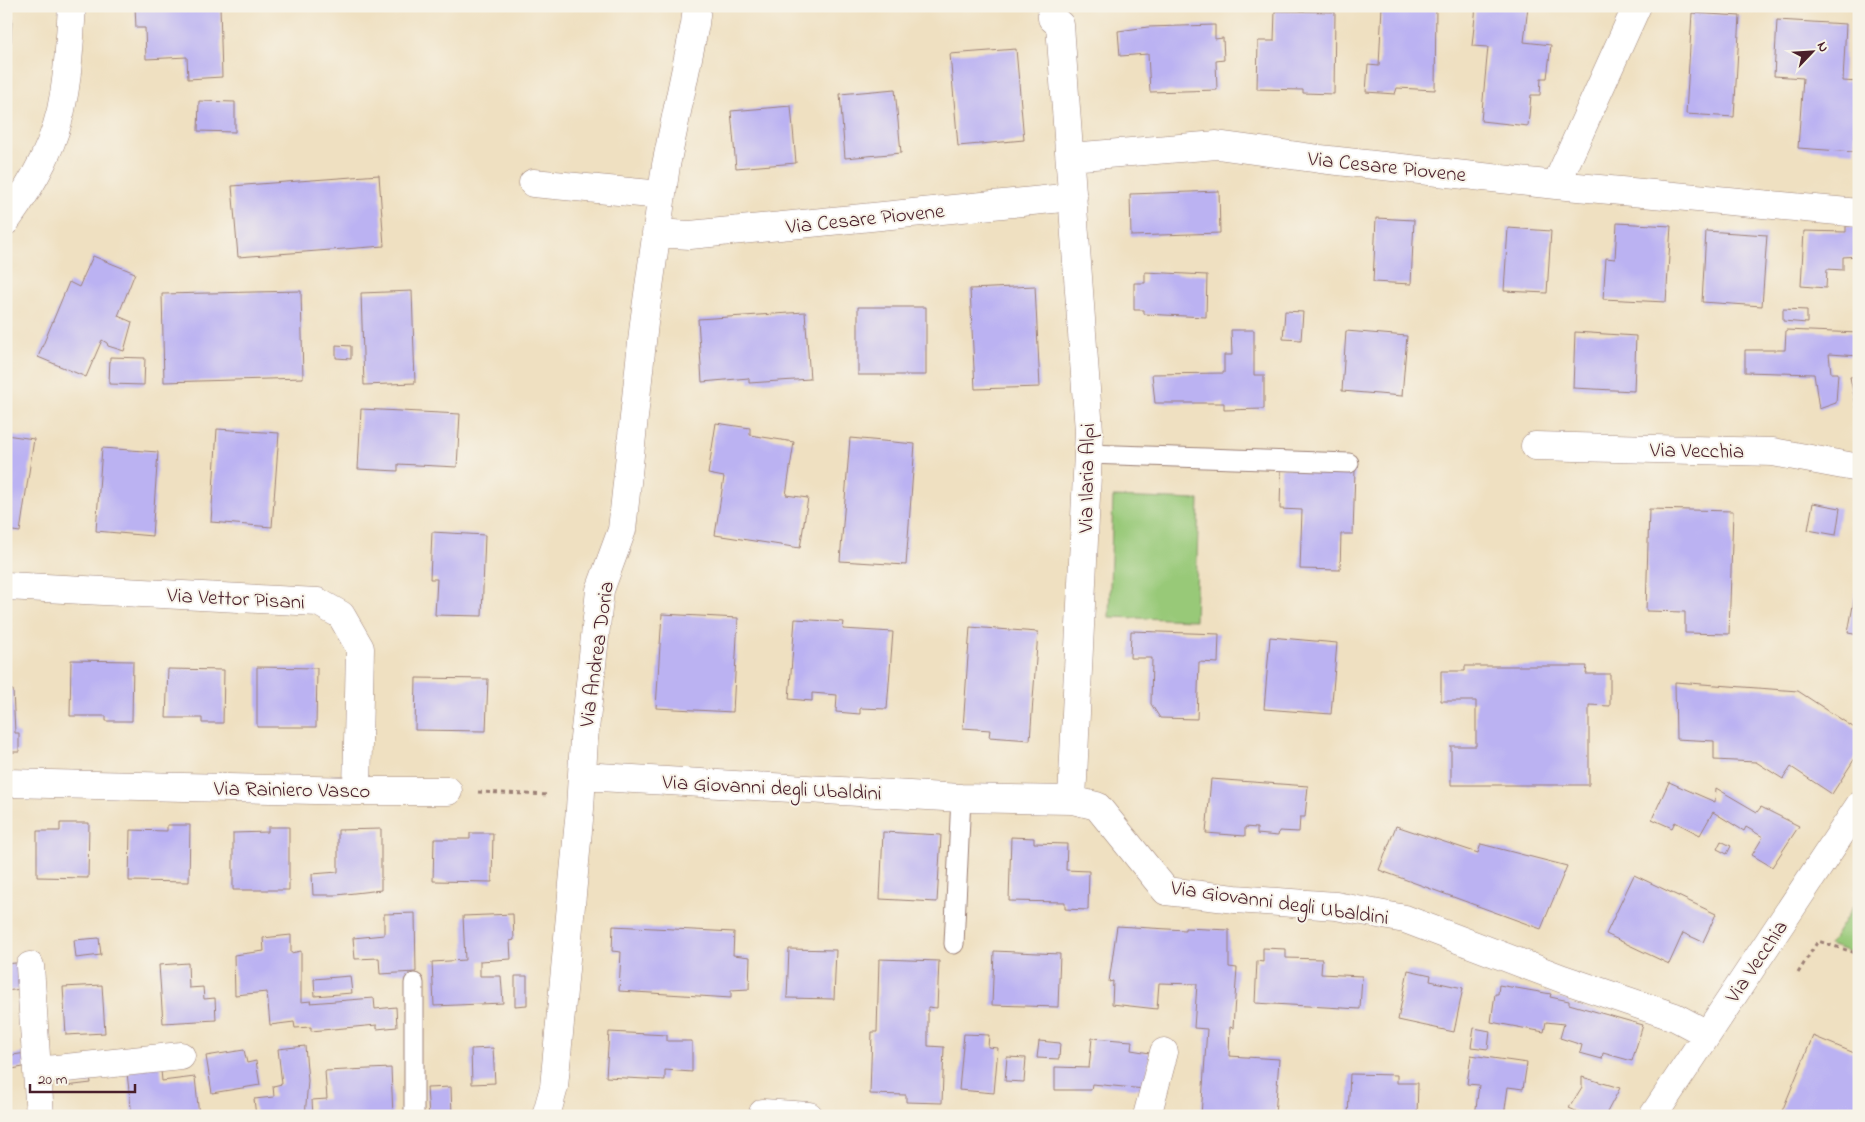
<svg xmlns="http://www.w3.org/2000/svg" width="1865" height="1122" viewBox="0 0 1865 1122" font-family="'Indie Flower',sans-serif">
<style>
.green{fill:#98c978;stroke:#717452}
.building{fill:#bbb2f2}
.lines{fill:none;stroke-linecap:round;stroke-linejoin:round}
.lane-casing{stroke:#9c8076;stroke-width:21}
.street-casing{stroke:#9c8076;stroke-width:29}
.path{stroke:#9c8076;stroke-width:3;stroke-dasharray:4 4;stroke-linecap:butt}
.lane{stroke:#fff;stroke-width:19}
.street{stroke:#fff;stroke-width:28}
.labels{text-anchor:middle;stroke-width:4;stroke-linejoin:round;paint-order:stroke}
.street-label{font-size:21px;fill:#4a1f2b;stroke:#f7f3e8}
</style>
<rect width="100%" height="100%" fill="#f7f3e8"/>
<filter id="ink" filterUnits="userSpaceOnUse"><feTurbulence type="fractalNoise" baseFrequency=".02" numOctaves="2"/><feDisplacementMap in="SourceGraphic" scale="10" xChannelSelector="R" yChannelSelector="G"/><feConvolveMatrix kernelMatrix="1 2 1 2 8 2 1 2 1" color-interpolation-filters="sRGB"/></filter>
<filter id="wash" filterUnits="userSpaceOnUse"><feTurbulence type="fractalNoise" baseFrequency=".0096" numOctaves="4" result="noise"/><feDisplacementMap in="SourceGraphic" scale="20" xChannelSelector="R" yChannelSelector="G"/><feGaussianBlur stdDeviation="1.12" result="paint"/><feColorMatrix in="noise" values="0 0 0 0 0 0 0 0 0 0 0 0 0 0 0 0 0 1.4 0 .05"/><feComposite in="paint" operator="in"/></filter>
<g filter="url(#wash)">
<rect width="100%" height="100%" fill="#efe0c1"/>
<path class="green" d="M1113,497L1199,500L1195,620L1109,617Z
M1859,897V955L1829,945Z"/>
<g id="blocks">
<path class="building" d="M135,6H220L222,77L188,79L187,57L146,59L145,28H136Z
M822,6H854V8L822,11Z
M1382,6H1436L1435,90L1397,88L1395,94L1366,92L1368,65L1379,66Z
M1476,6H1528L1524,42L1551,45L1547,78H1541L1540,95H1531L1528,126L1481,121L1488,47L1472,46Z
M1275,11L1335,12L1334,94L1303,93V90L1257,89L1258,41H1274Z
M1692,13L1740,16L1734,117L1686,114Z
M6,18H12L11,42L6,43Z
M1777,20L1846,24L1843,81L1859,82L1854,152L1798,148L1803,78L1774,76Z
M1215,25V39L1223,38L1224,60L1216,61L1217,90L1150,92L1148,54L1120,56L1118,31L1148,27Z
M1016,49L1024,140L958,146L950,54Z
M895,89L901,153L845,158L840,94Z
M199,101L235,102V132L198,131Z
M791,106L796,163L736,168L731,111Z
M379,175L384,246L238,257L232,186Z
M1219,191L1220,233L1131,236L1130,194Z
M1376,218L1414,220L1411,284L1373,282Z
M1617,223L1671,226L1666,302L1603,299L1606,258L1615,259Z
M1846,226L1859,227V256L1843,257V270L1827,269L1826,288L1801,286L1804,231L1846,232Z
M1508,228L1551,231L1547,293L1504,291Z
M1706,231L1767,235L1762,306L1702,302Z
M93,256L135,273L118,316L132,322L124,351L108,346L107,343L102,340L86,377L38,357L69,282L79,287Z
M1145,272L1207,275L1206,317L1144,314V310H1134V283H1145Z
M1035,286L1040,387L975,389L970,289Z
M301,291L303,378L164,382L162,294Z
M412,291L415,383L364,385L361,293Z
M858,307H926V375H858Z
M1783,309L1807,310V323L1783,321Z
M1285,311L1303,312L1301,340L1283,339Z
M805,312L810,379L749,383V378L702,382L698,319Z
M1231,330H1254V375H1264V409L1224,410V403H1155L1152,374L1224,373V355H1232Z
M1786,330L1859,333V356L1829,354L1831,373H1838L1836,403L1819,409L1814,374L1745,372V350H1785Z
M1346,331L1407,336L1402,396L1342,391Z
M1575,332L1636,336L1634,391L1573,388Z
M336,345L351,346V359L336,358Z
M110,357L145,358L144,385L109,384Z
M1859,376V416H1858L1850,377Z
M361,409L460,414L457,467L398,464V471L358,469Z
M716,423L750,428V435L794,442L786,495L808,498L800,548L715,535L724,477L708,474Z
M217,429L279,433L272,527L211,522Z
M6,435L34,439L20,532L6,530Z
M850,438L915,444L906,565L840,561Z
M102,448L158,452L152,536L96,531Z
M1281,468L1355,470L1353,534H1341L1340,570L1300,569L1302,510L1280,509Z
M1813,503L1840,508L1836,535L1808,530Z
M1649,509L1733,511L1729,634L1685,633V612L1646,611Z
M432,532L485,535L482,616L435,615L437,579H430Z
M1856,589L1859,590V635L1848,633Z
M662,614L738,618L733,712L656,708Z
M795,619L844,622L843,629L893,632L887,709L860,708V714L836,712L837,695L812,693V701L789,699Z
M970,627L1038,632L1030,740L989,737L990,730L963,728Z
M1131,631L1219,634L1218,663L1199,662L1197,719L1160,718L1151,704L1152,658H1130Z
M1270,637L1337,643L1331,714L1264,709Z
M71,660L133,661L132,721H106V716H70Z
M1465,666H1587L1586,674H1610V706L1589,705V785H1451V746H1476V701H1441V671H1465Z
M257,667L317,668L316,727H257Z
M168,669L224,670L223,723H202V718H166Z
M416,678L488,679L486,731L415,730Z
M1675,682L1798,691L1859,731V752L1832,794L1791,767L1783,779L1756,762L1714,760V741L1676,739Z
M6,690H13L15,733H19V752H6Z
M1211,779L1308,786L1305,817H1300L1299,832L1279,831L1278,836L1257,834V828L1245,827V836L1206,833Z
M1669,782L1715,802L1716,788L1757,812L1761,807L1799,826L1772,867L1752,855L1763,837L1746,827L1744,831L1713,812L1700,835L1675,822L1672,828L1652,819Z
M60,823H89L88,878L37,877V831H60Z
M167,825H190L189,882L129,881L130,830L167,831Z
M1396,826L1478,853L1481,844L1567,866L1541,929L1379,870Z
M268,827H289V890H233V833L268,832Z
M381,829V890L337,895H313L312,874L338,872V830Z
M883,832L941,835L937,902L880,899Z
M470,833H493L492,882L433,881L434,839H470Z
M1011,837L1034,838V843L1067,844L1066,870L1089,871L1088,910L1065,909V902L1009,901Z
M1721,841L1731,846L1727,854L1717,849Z
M1634,875L1716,914L1703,942L1683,933L1669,964L1606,934Z
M415,913L416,972L380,974L379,958L355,959L353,938L384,935V914Z
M513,914L514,940L510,941L511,959L480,961V976H501L503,1003L434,1006L432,962L465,960L463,916Z
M613,926L734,932L733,955L750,957L749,989L731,990V998L619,991L621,952L612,951Z
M1117,926L1185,930V928L1229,930V967L1237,968L1233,1028L1230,1027L1229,1056L1279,1059L1275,1116H1201L1207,1029L1194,1028L1197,984L1159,983L1157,1009L1112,1004L1113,981L1109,982Z
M291,935V953L301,951V1002L311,1001L310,1003L374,998L375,1009L396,1007L397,1027L377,1029V1025L311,1031V1027L295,1028L294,1022L270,1025L267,992L235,995L234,955L264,951L263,938Z
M99,938L101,955L76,958L74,940Z
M1263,948L1286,949V958L1322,959L1321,974L1362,976L1360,1009L1255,1003L1257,961L1263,962Z
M789,949L836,950L834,999L787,998Z
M994,951L1060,954L1058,1007L992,1005Z
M879,959L939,961L937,1008L928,1007V1046L944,1047L942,1103L906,1102V1095L870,1094L872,1032H877Z
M25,962L28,988L6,991V964Z
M188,963L189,988L203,987L204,999L215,998L216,1020L163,1023L159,965Z
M1408,970L1431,975L1430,981L1463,988L1454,1032L1398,1020Z
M350,976L352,993L315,996L314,979Z
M515,976H527V1005L515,1006Z
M102,985L105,1033L66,1035L63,987Z
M1499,985L1551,994L1550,997L1569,1001V1004L1643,1025L1632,1061L1603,1053L1602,1059L1580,1053L1582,1045L1560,1038L1564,1024L1546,1022L1544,1032L1491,1022L1495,994H1498Z
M1474,1028L1490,1031L1488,1049L1471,1047Z
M609,1032L667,1035V1041H692V1072L665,1070V1080L606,1077Z
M964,1034L989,1035L988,1047L998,1048L994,1093L959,1090Z
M1813,1036L1859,1055V1116H1780Z
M1092,1038L1132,1041L1131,1050L1150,1053L1145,1089L1092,1084L1091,1090H1055V1067L1089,1068Z
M1039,1041L1060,1043L1059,1059L1037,1058Z
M305,1046L308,1081L305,1116H256L254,1099L274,1097L273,1086L282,1084L278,1049Z
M493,1048L495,1083L472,1084L471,1049Z
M244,1050L247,1063L256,1061L260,1085L212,1093L206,1056Z
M33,1052L35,1065L6,1070V1056Z
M1471,1055L1527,1063L1523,1089L1508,1087L1504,1116H1475L1479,1085L1467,1084Z
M1007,1057L1026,1058L1024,1082L1005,1081Z
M160,1060L162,1081L195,1077L199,1116H132L127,1073Z
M391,1068L393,1116H313L312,1100L327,1099L325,1071Z
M89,1069L91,1083L66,1086L65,1072Z
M1350,1074L1397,1075V1083H1418L1417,1116H1348Z
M1582,1077L1620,1088L1605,1116H1578L1580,1113L1569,1108L1582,1087Z
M451,1087L452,1116H429L427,1088Z"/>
</g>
</g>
<g filter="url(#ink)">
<use href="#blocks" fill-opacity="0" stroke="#9c8076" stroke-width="1"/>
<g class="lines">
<defs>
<path id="lane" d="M1088,454L1349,463
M954,944L961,798
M414,983V1116"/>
<path id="street" d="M1051,6L1052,18L1060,25L1089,431L1072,800
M1070,157L1217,145L1320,159L1556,185L1859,213
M533,183L662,195
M1556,185L1637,6
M6,221C34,182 57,142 64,94C69,65 70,35 72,6
M656,233L690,235L1073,197
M1535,446L1773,452L1859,468
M6,586L318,602L341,615L360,648L357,791
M582,776L961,798L1072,800L1097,806L1166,891L1235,899L1336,906L1405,919L1563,979L1675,1017L1707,1034
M6,783L357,791H448
M30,966L40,1116
M37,1071L181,1056
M763,1113L809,1116
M546,1116L554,1087L580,809L584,739L600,590L622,530L644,323L666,165L695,24L697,6
M1147,1116L1164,1052
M1653,1116L1859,806"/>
</defs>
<use href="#lane" class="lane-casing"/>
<use href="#street" class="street-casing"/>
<path class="path" d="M478,792L549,795
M1798,973L1818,941L1859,954"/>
<use href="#lane" class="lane"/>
<use href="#street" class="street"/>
</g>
</g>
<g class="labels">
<g class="street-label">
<text transform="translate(1387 166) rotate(6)" y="7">Via Cesare Piovene</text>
<text transform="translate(865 218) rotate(-6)" y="7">Via Cesare Piovene</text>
<text transform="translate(1697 450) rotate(1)" y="7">Via Vecchia</text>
<text transform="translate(1086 478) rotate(-89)" y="7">Via Ilaria Alpi</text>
<text transform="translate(236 598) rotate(3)" y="7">Via Vettor Pisani</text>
<text transform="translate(596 654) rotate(-82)" y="7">Via Andrea Doria</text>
<text transform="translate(772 787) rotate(3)" y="7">Via Giovanni degli Ubaldini</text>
<text transform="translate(292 789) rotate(1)" y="7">Via Rainiero Vasco</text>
<text transform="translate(1280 902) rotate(8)" y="7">Via Giovanni degli Ubaldini</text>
<text transform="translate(1756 961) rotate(-56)" y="7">Via Vecchia</text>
</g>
</g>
<rect width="1865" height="1122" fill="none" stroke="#f7f3e8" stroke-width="25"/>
<g transform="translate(1812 52) rotate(65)" stroke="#f7f3e8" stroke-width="4" paint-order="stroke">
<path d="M0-4L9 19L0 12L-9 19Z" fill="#4a1f2b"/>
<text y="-8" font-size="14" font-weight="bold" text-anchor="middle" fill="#4a1f2b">N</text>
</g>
<path d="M30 1084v8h105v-8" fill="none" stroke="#4a1f2b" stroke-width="2.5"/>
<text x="38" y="1084" font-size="15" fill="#4a1f2b" stroke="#f7f3e8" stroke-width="4" paint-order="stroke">20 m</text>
</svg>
